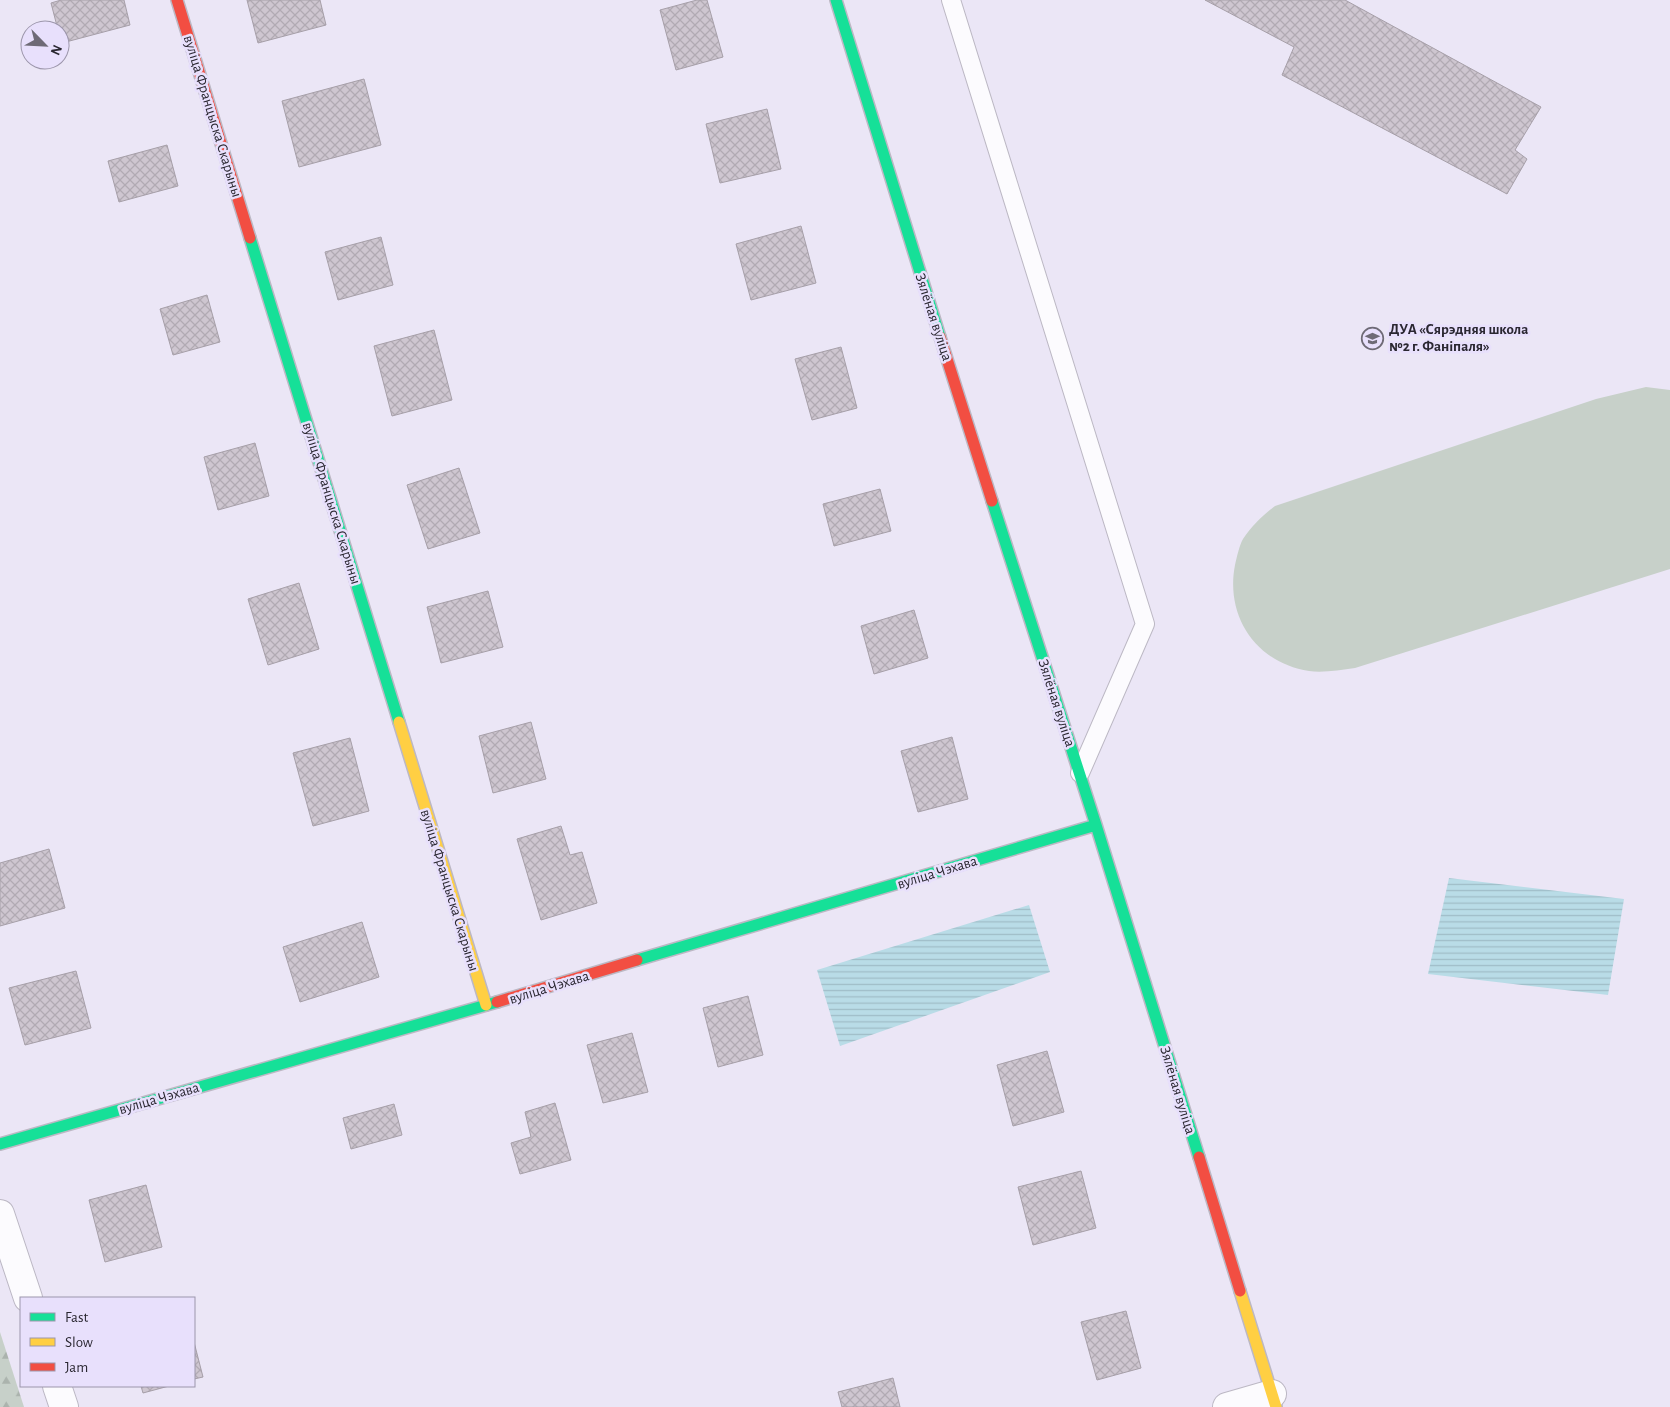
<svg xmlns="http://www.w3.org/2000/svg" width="1670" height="1407" viewBox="0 0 1670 1407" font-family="'Alegreya Sans',sans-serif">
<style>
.forest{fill:url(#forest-firs)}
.pitch{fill:#c7d0c9}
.water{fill:url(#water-rules)}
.building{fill:url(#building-cross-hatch);stroke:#a69fa8}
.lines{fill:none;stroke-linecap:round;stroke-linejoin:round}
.lane-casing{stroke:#bcb8c4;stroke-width:20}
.street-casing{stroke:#bcb8c4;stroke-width:30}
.fast-casing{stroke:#bcb8c4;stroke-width:14}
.slow-casing{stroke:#bcb8c4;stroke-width:14}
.jam-casing{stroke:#bcb8c4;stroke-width:14}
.lane{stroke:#fcfbfe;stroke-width:18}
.street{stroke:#fcfbfe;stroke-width:28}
.fast{stroke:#16e098;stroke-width:11}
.slow{stroke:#ffcf43;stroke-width:11}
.jam{stroke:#f24e42;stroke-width:11}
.labels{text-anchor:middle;stroke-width:5;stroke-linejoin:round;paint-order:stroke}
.street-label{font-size:15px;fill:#2a2731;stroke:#e8e0fc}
.poi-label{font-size:15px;font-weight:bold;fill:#2a2731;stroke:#e8e0fc;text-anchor:start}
</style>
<defs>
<pattern id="forest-firs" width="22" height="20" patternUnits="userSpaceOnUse" patternTransform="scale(1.25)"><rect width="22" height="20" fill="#c7d0c9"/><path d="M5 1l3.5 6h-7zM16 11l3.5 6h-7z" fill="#abb3ad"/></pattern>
<pattern id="water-rules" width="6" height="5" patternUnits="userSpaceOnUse" patternTransform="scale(1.25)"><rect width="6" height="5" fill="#b9dce7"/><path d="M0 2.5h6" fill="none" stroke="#9fbdc7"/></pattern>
<pattern id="building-cross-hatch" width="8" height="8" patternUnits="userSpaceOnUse" patternTransform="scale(1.25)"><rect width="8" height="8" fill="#cec6d0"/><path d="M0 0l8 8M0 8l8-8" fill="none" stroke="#b1aab3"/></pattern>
</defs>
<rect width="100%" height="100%" fill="#ebe6f6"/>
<path class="forest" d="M0,1332L24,1407H0Z"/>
<path class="pitch" d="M1646,387L1670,390V569L1355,668C1340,670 1323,673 1309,671C1256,663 1225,616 1235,565C1237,557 1239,546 1243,539C1252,526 1262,516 1275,506L1596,399Z"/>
<path class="water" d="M1449,878L1624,899L1608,995L1428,974Z
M1029,905L1050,972L840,1046L817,970Z"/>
<path class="building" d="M61,0H124L130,25L62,43L60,30H58L51,3Z
M247,0H320L326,25L258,43Z
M697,0H707L723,57L676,70L660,10Z
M1205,0H1345L1541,107L1515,150L1527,159L1507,194L1282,75L1294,47Z
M364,79L381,145L299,167L282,101Z
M767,109L781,169L720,183L706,124Z
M167,145L178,186L119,202L108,161Z
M801,226L816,283L751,300L736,244Z
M381,237L393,285L338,300L325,252Z
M207,295L220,342L173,355L160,309Z
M434,330L452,400L392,416L374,346Z
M841,347L857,408L812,420L795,359Z
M255,443L269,496L218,510L204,457Z
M459,468L480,533L428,549L407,485Z
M880,489L891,531L834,546L823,504Z
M299,583L319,649L268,665L248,599Z
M488,591L503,647L441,663L427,607Z
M914,610L928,658L874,674L861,626Z
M531,722L546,779L493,793L479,736Z
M952,737L968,799L918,812L901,751Z
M350,738L369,811L313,826L293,753Z
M561,826L570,855L582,852L597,903L541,920L517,839Z
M49,849L65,908L0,926V863Z
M362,922L379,977L300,1002L283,947Z
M76,971L91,1028L25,1045L9,988Z
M748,996L763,1055L718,1067L703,1008Z
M632,1033L648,1092L603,1103L587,1045Z
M1047,1051L1064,1112L1013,1126L997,1065Z
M555,1103L571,1160L520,1174L511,1143L531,1137L525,1112Z
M394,1104L402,1135L351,1149L343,1118Z
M1081,1171L1096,1228L1033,1245L1018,1187Z
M146,1185L162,1247L105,1262L89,1200Z
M1126,1311L1141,1368L1097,1380L1081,1322Z
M194,1342L203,1377L194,1379Z
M893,1378L900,1407H842L838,1392Z
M141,1386H169L143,1393Z"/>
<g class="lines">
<defs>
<path id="lane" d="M951,0L1145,624L1080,773"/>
<path id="street" d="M0,1214L28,1298
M57,1386L64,1407
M1227,1407L1272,1394"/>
<path id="fast" d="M836,0L940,337
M250,238L399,722
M992,501L1096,825L1199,1157
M637,960L1096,825
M0,1144L497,1002"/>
<path id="slow" d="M399,722L486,1005
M1240,1291L1276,1407"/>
<path id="jam" d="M177,0L250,238
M940,337L992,501
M497,1002L637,960
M1199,1157L1240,1291"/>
</defs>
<use href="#lane" class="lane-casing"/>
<use href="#street" class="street-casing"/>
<use href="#fast" class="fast-casing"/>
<use href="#slow" class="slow-casing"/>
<use href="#jam" class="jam-casing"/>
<use href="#lane" class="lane"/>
<use href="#street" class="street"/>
<use href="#fast" class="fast"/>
<use href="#slow" class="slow"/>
<use href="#jam" class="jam"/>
</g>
<defs>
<symbol id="school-ring" viewBox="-11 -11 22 22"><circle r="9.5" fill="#e8e0fc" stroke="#6e6a76" stroke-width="1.5"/><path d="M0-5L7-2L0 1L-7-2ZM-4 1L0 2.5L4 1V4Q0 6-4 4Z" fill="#6e6a76"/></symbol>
</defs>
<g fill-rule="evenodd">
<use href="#school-ring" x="1360" y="326" width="25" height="25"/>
</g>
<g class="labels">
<g class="street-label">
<text transform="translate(213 116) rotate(73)" y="5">вуліца Францыска Скарыны</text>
<text transform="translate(934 317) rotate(72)" y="5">Зялёная вуліца</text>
<text transform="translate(332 503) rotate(73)" y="5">вуліца Францыска Скарыны</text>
<text transform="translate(1057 703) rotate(72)" y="5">Зялёная вуліца</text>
<text transform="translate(937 872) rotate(-17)" y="5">вуліца Чэхава</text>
<text transform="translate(450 890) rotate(73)" y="5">вуліца Францыска Скарыны</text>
<text transform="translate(549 987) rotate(-17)" y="5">вуліца Чэхава</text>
<text transform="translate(1178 1090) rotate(73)" y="5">Зялёная вуліца</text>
<text transform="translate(159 1098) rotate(-16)" y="5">вуліца Чэхава</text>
</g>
<g class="poi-label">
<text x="1389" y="334">ДУА «Сярэдняя школа<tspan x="1389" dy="17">№2 г. Фаніпаля»</tspan></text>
</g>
</g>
<rect x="20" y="1297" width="175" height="90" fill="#e8e0fc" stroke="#9c96ab"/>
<rect x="30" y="1313" width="25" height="8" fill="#16e098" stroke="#9c96ab"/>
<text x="65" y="1322" font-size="15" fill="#2a2731">Fast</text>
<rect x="30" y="1338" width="25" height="8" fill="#ffcf43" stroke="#9c96ab"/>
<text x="65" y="1347" font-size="15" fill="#2a2731">Slow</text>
<rect x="30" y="1363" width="25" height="8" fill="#f24e42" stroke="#9c96ab"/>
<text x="65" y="1372" font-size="15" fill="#2a2731">Jam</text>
<g transform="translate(45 45) rotate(114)"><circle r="24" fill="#e8e0fc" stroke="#9c96ab"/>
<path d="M0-4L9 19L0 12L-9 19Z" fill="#6e6a76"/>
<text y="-8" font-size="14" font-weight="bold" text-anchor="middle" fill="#2a2731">N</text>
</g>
</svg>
